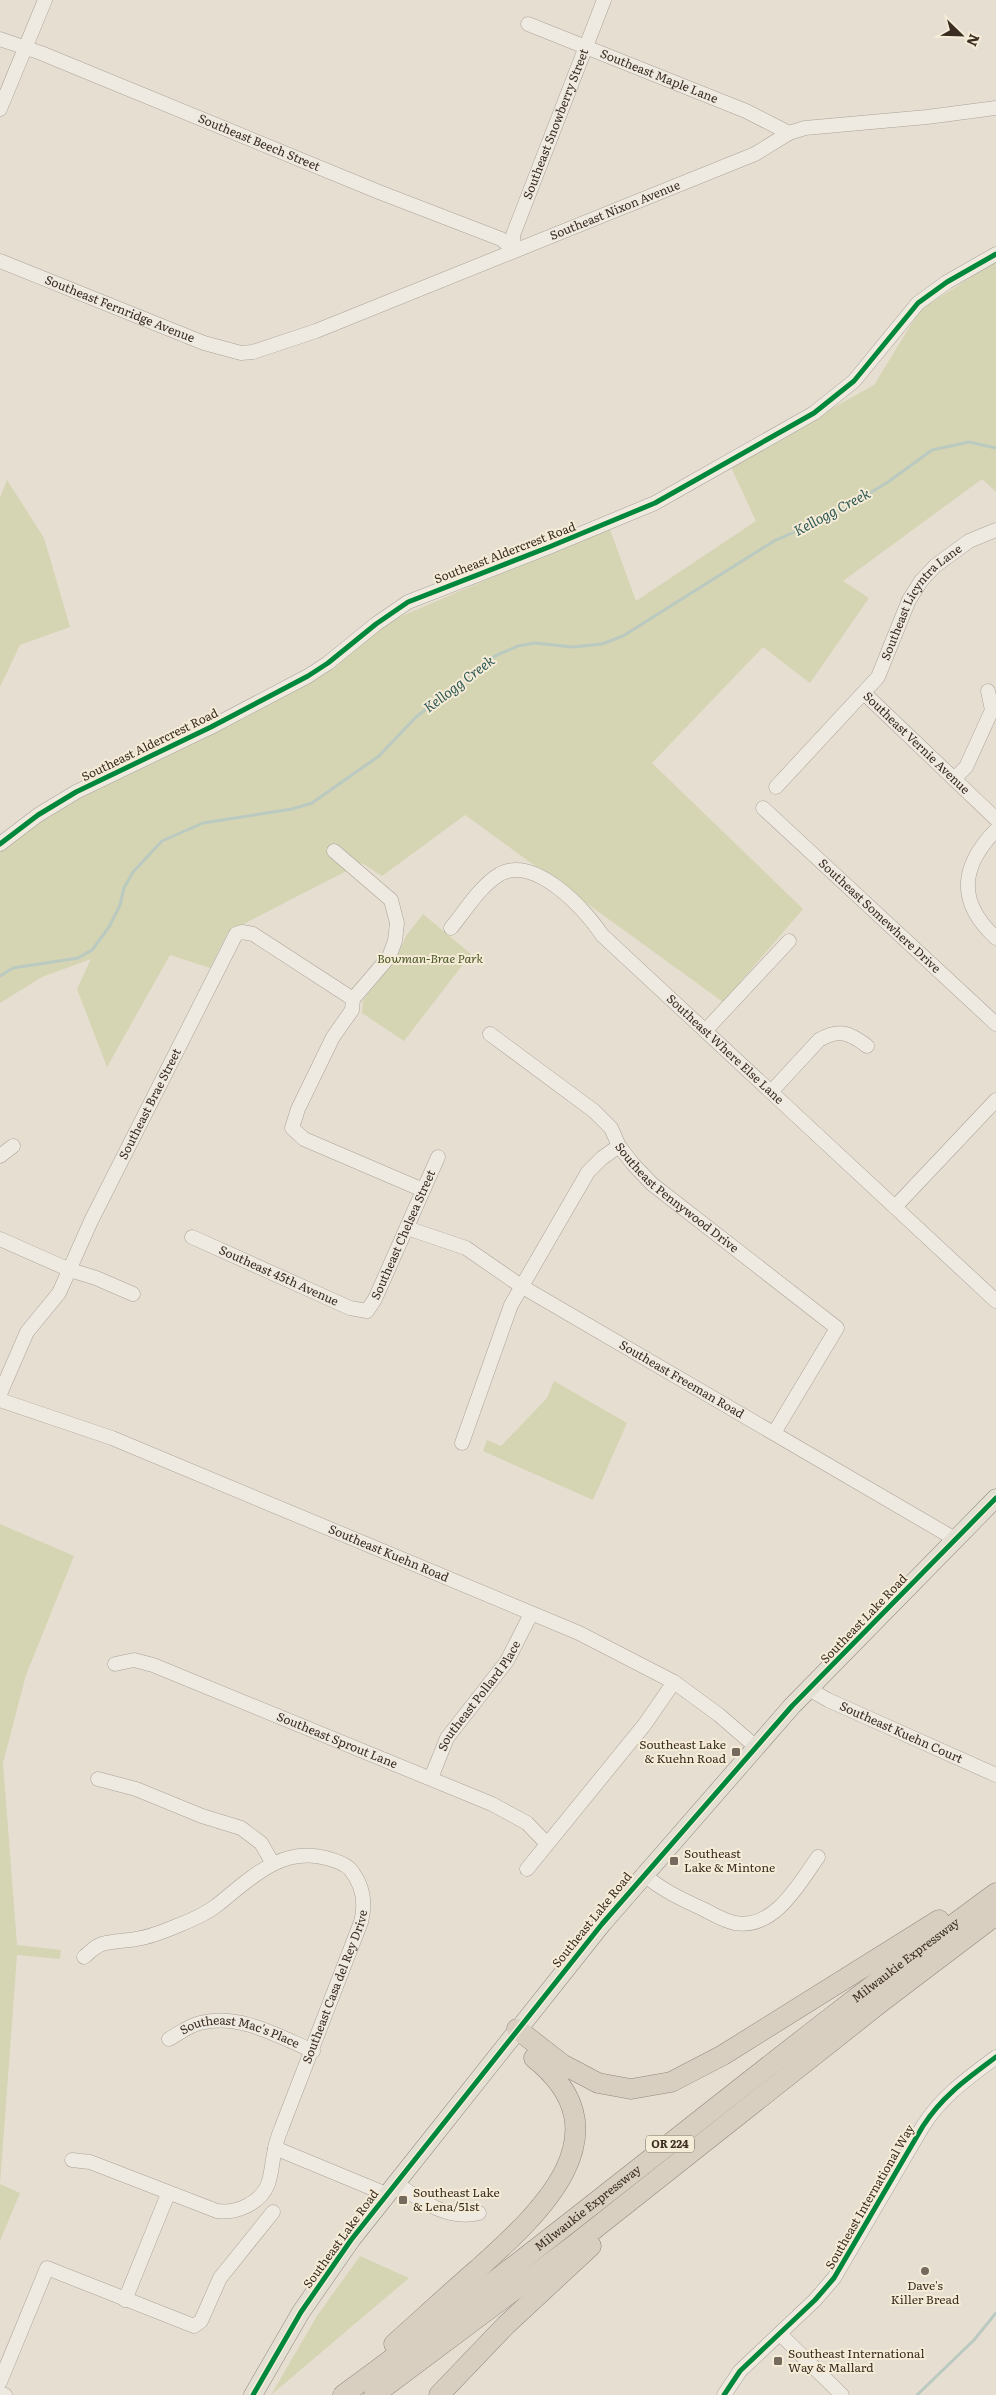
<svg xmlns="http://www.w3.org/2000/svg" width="996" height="2395" viewBox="0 0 996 2395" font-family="Literata,serif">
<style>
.green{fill:#d5d4b3}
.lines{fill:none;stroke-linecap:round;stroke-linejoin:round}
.stream{stroke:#bbcac1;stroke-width:3}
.minor-casing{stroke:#aba398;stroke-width:15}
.major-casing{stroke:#91897f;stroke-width:19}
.highway-casing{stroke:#91897f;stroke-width:21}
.minor{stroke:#eee9e1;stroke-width:14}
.major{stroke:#e4dfd3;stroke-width:18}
.highway{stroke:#d8cfc1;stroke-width:20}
.cycleway-casing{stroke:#f5ecd7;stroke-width:8}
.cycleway{stroke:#00873e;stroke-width:5}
.poi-dot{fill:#766a5e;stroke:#f5ecd7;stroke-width:2}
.labels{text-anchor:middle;stroke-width:4;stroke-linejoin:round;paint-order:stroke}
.shield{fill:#f5ecd7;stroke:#726657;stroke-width:1}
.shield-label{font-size:11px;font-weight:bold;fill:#3a2c20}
.street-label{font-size:12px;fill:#3a2c20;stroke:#f5ecd7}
.park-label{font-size:12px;font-style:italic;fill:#4b5627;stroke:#f5ecd7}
.poi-label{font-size:12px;fill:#3a2c20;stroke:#f5ecd7;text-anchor:start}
.water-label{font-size:14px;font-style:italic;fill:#305956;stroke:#f5ecd7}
</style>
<rect width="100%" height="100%" fill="#e6ded0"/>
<path class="green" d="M996,261V492L982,479L843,581L869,598L810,683L763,647L652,763L803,909L723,1002L465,815L382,876L362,863L228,932L210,968L170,955L107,1067L77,989L91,959L42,977L0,1003V852L39,819L329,668L388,622L609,527L636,601L756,521L730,465L874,385L920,310Z
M7,480L44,538L70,627L20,645L0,687V498Z
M423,914L471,954L404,1041L362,1013L363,1000L395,961L406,936Z
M554,1381L627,1423L593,1500L483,1451L487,1440L501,1446L547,1398Z
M0,1524L74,1556L26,1675L3,1763L17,1945L61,1950L60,1959L17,1955L0,2184L20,2193L0,2241Z
M360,2256L409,2278L271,2395L317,2316Z"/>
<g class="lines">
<path class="stream" d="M0,976L13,968L78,958L92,950L109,927L120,905L124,888L133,872L162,841L203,823L292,809L312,803L379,756L416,717L495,656L518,646L535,643L572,647L602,644L623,636L774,541L835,514L888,482L932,450L969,442L996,448
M917,2395L974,2340L996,2313"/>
<defs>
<g id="minor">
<path id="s1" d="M528,24L746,111L789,133"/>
<path id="s2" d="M0,39L41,53L379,192L501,239L514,250"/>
<path d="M0,109L45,0"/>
<path id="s3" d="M514,250L513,235L604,0"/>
<path id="s4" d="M0,261L204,343L241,353L253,352L316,331L755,154L789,133L805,128L927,117L996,108"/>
<path id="s5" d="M865,694L996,819"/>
<path d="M954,779L966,767L992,710L988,691"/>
<path id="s6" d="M776,787L878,677L909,600L921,581L935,566L969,541L996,530"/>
<path id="s7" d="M763,808L996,1024"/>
<path d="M996,830C960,867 957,902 996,938"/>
<path d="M0,844L38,815L76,792L211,727L308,676L328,663L376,624L408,602L549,547L655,503L814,413L854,381L918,303L947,282L996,254"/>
<path d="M334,851L391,900L397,923L395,941L389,957L353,999L352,1010L333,1037L298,1109L292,1128L304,1139L423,1190"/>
<path id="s8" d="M451,928C465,911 480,886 500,874C535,855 585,909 602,935L996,1301"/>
<path d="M705,1031L789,941"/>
<path id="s9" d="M490,1034L594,1111L611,1128L619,1146L633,1164L652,1184L837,1328L774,1433"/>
<path d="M771,1092L819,1040C839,1028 850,1033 867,1046"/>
<path d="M0,1156L13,1146"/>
<path d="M895,1207L996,1100"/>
<path id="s10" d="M407,1228L466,1248L521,1286L955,1539"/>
<path id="s11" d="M192,1237L350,1308L367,1311L375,1299L438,1157"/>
<path d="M0,1239L70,1270L96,1278L133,1294"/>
<path id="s12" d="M0,1394L27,1332L59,1293L91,1221L236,934L242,932L253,934L353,999"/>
<path id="s13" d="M0,1400L112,1438L579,1633L674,1682L719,1715L756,1747"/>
<path d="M462,1443L511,1305L588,1172L602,1158L619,1146"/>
<path id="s14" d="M115,1664L134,1660L153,1665L492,1804L527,1823L547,1844"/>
<path id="s15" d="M809,1689L828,1700L996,1775"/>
<path id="s16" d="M431,1778L447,1738L507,1661L531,1614"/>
<path d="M98,1779L136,1789L202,1816L241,1828L261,1843L272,1862"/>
<path d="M527,1869L645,1724L674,1682"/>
<path d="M643,1874C662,1890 681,1899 703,1909C713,1914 724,1921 735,1923C774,1930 799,1884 818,1857"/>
<path id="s17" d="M169,2039C178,2034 190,2025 200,2023C239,2013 278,2036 313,2051"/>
<path d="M275,2148L386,2194"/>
<path id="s18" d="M72,2160L90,2162L217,2211C236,2214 261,2203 268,2184C272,2173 272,2161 275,2149C276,2141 280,2132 283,2124L361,1922C366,1903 363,1885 350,1869C344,1863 334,1860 326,1858C280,1846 249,1880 216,1906C205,1914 192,1920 179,1925C165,1931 150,1937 136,1939C125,1941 112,1941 102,1944C95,1946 89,1953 84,1957"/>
<path d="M395,2182C420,2200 447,2221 479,2213"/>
<path d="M125,2300L168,2194"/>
<path d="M780,2334L842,2395"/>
<path d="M0,2382L47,2268L194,2326L201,2321L220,2278L273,2212"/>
<path d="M0,2393L5,2395"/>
<path d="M724,2395L740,2371L815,2300L834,2278L923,2126C942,2096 968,2078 996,2057"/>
</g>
<path id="major" d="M253,2395L301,2312L351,2240L602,1924L792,1706L996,1498"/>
<g id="highway">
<path d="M517,2029L562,2064L598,2083L631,2089L671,2082L723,2055L939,1920"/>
<path d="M394,2344C422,2319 450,2293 479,2268C541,2212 628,2133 534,2058"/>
<path id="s19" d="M343,2395C565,2233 774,2055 996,1893"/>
<path d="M374,2395L573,2246L880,2003L996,1915"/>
<path d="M439,2395L506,2325L591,2246"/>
</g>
</defs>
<use href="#minor" class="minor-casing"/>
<use href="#major" class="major-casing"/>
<use href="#highway" class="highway-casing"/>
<use href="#minor" class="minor"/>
<use href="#major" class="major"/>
<use href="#highway" class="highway"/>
<defs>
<path id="cycleway" d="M0,844L38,815L76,792L211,727L308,676L328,663L376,624L408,602L549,547L655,503L814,413L854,381L918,303L947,282L996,254
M253,2395L301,2312L351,2240L602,1924L792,1706L996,1498
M724,2395L740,2371L815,2300L834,2278L923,2126C942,2096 968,2078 996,2057"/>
</defs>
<use href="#cycleway" class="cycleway-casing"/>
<use href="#cycleway" class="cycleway"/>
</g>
<g class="poi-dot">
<rect x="731" y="1747" width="10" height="10" rx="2.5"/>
<rect x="669" y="1856" width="10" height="10" rx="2.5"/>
<rect x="398" y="2195" width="10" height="10" rx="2.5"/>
<circle cx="925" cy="2271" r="5"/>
<rect x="773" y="2356" width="10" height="10" rx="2.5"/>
</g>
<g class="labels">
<rect class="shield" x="646" y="2135.5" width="48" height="17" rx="4"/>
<g class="shield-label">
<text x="670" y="2148">OR 224</text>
</g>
<g class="street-label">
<text dy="4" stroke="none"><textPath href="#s1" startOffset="141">Southeast Maple Lane</textPath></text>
<text dy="4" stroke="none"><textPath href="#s3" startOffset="134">Southeast Snowberry Street</textPath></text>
<text dy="4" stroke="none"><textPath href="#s2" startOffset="279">Southeast Beech Street</textPath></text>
<text dy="4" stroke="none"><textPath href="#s4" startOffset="659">Southeast Nixon Avenue</textPath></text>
<text dy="4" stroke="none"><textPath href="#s4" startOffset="129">Southeast Fernridge Avenue</textPath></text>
<text transform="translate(505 553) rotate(-21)" y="4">Southeast Aldercrest Road</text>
<text dy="4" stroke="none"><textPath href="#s6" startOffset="238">Southeast Licyntra Lane</textPath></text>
<text transform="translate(150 745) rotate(-26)" y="4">Southeast Aldercrest Road</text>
<text dy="4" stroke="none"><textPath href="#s5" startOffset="71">Southeast Vernie Avenue</textPath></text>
<text dy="4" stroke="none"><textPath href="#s7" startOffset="159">Southeast Somewhere Drive</textPath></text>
<text dy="4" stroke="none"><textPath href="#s8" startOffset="369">Southeast Where Else Lane</textPath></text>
<text dy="4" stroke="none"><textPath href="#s12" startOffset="328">Southeast Brae Street</textPath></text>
<text dy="4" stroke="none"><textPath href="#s9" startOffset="251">Southeast Pennywood Drive</textPath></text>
<text dy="4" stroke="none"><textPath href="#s11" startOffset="275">Southeast Chelsea Street</textPath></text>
<text dy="4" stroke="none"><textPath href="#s11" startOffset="95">Southeast 45th Avenue</textPath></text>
<text dy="4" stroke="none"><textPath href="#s10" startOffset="315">Southeast Freeman Road</textPath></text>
<text dy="4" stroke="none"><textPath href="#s13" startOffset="418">Southeast Kuehn Road</textPath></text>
<text transform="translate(864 1619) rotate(-46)" y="4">Southeast Lake Road</text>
<text dy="4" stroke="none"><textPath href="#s16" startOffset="96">Southeast Pollard Place</textPath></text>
<text dy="4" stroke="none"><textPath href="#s15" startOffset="102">Southeast Kuehn Court</textPath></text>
<text dy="4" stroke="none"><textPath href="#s14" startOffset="238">Southeast Sprout Lane</textPath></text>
<text transform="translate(592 1920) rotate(-51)" y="4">Southeast Lake Road</text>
<text dy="4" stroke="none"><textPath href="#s19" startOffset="711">Milwaukie Expressway</textPath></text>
<text dy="4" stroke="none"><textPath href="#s18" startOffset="425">Southeast Casa del Rey Drive</textPath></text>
<text dy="4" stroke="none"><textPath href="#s17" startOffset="76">Southeast Mac's Place</textPath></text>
<text transform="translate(870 2197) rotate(-60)" y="4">Southeast International Way</text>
<text dy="4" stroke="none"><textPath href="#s19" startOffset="308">Milwaukie Expressway</textPath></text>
<text transform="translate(341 2239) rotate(-54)" y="4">Southeast Lake Road</text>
</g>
<g class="park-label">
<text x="430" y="963">Bowman-Brae Park</text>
</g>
<g class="poi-label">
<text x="726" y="1749" text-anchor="end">Southeast Lake<tspan x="726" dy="14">&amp; Kuehn Road</tspan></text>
<text x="684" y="1858">Southeast<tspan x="684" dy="14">Lake &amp; Mintone</tspan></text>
<text x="413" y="2197">Southeast Lake<tspan x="413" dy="14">&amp; Lena/51st</tspan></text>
<text x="925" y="2290" text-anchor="middle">Dave's<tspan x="925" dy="14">Killer Bread</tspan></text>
<text x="788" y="2358">Southeast International<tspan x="788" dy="14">Way &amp; Mallard</tspan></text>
</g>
<g class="water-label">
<text transform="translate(832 512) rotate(-28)" y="5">Kellogg Creek</text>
<text transform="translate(459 684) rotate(-37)" y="5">Kellogg Creek</text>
</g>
</g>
<g transform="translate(961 35) rotate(113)" stroke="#f5ecd7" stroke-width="4" paint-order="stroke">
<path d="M0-4L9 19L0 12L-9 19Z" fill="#3a2c20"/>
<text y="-8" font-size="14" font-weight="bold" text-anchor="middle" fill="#3a2c20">N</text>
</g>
</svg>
